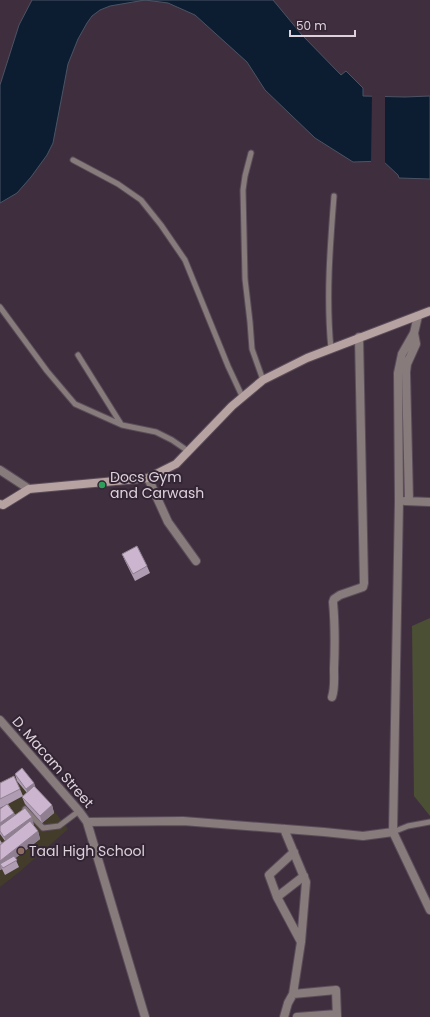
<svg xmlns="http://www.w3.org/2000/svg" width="430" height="1017" viewBox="0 0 430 1017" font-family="Poppins,sans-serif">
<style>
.education{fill:#433c2a}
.green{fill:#4b4f34}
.water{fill:#0d1d31;stroke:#4b5364}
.pier{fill:#3f2f3e}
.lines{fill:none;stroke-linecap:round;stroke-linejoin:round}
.lane-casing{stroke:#5b4c5a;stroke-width:7}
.street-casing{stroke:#5b4c5a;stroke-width:10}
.secondary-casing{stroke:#5b4c5a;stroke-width:10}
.lane{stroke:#887b7b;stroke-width:5}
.street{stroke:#887b7b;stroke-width:8}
.secondary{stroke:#b7a2a2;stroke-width:8}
.wall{fill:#af9cb2}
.shaded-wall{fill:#8f7f91}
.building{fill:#ccb5cf;stroke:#8f7f91}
.leisure-dot{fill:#2e9e5b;stroke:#342534;stroke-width:1.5}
.education-dot{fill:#8d6e63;stroke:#342534;stroke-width:1.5}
.labels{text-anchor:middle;stroke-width:4;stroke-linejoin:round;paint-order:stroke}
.poi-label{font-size:14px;fill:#ddd2dc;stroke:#342534;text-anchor:start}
.street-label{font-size:14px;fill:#ddd2dc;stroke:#342534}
</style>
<rect width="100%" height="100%" fill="#3f2f3e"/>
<path class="education" d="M23,771L68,829L18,873L0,887V782Z"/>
<path class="green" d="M430,618V816L414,796L412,626Z"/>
<path class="water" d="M32,0H273L302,35L341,75L346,71L363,88V96L405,97L430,96V179L399,178L398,175L383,161L353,162L315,138L265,90L247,62L195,15L168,3L145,0L110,6L100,10L92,16L87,23L78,39L68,64L53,143L47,155L31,177L17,193L0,203V85L19,25Z"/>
<path class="pier" d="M372,94L385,95V165L382,163H371Z"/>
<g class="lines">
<defs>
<path id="lane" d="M251,153L245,176L243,190L245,279L250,322L252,349L263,380
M73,160L118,184L141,200L161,225L185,260L228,366L242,396
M0,307L47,371L75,404L122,425L156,432L172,440L188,451
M331,349C326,298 330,247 334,196
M78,355L121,424
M25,809L43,828L59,826L79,811
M393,832L408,826L430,822"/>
<path id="street" d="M0,470L29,489
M148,478L168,522L196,561
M405,501L430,502
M409,501L406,372L407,364L416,344L414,333
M332,697C335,688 334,678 334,669C335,646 335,624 333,602L334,599L340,595L363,587L364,583L359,337
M0,720L79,811L87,822L145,1017
M87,822L183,821L324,832L363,836L393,832L430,910
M284,829L306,882L301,942L293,994L288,1003L284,1017
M393,832L399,501L398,373L402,354L414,333L418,316
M294,852L269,875L277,897L301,942
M277,897L304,876
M293,994L336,990L337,1017
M297,1017L337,1014"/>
<path id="secondary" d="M0,504L3,505L29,489L148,478L176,464L232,406L263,380L307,358L430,311"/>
</defs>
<use href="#lane" class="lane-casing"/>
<use href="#street" class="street-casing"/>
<use href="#secondary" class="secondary-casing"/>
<use href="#lane" class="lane"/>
<use href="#street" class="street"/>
<use href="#secondary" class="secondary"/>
</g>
<path class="wall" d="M122,554L147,566L150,573L135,581L125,561Z
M15,774L34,783L35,787L52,805L54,813L42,823L25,804L22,797L27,793L17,781Z
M0,783L20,789L23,796L8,804L14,813L15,815L34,825H33L38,831L40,839L15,858L19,867L5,875L2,869L0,870V840L2,843L5,841L0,834V809L6,805L0,808Z"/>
<path class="shaded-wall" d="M34,783L37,791L29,796L26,789Z
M52,805L54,813L42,823L40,816Z
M14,813L17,820L0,831V823Z
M32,817L34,825L7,844L4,837Z
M38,831L40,839L3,868L0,864L2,869L0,870V861Z"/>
<path class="building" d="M137,546L147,566L133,574L122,554Z
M22,768L34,783L26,789L15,774Z
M14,776L20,789L0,799V783Z
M34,786L52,805L40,816L22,797Z
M7,804L14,813L0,823V809Z
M25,808L32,817L4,837L0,831V826Z
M30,821L38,831L0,861V845Z
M14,856L17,860L3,868L0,864Z"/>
<circle class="leisure-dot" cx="102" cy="485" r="4"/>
<circle class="education-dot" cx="21" cy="851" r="4"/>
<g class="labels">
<g class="poi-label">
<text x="110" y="482">Docs Gym<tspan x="110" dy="16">and Carwash</tspan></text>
<text x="29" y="856">Taal High School</text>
</g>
<g class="street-label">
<text transform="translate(53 762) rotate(49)" y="5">D. Macam Street</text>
</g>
</g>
<path d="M290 30v6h65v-6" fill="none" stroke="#ddd2dc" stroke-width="2"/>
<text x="296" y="30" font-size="12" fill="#ddd2dc" stroke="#342534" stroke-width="3" paint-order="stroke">50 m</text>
</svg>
